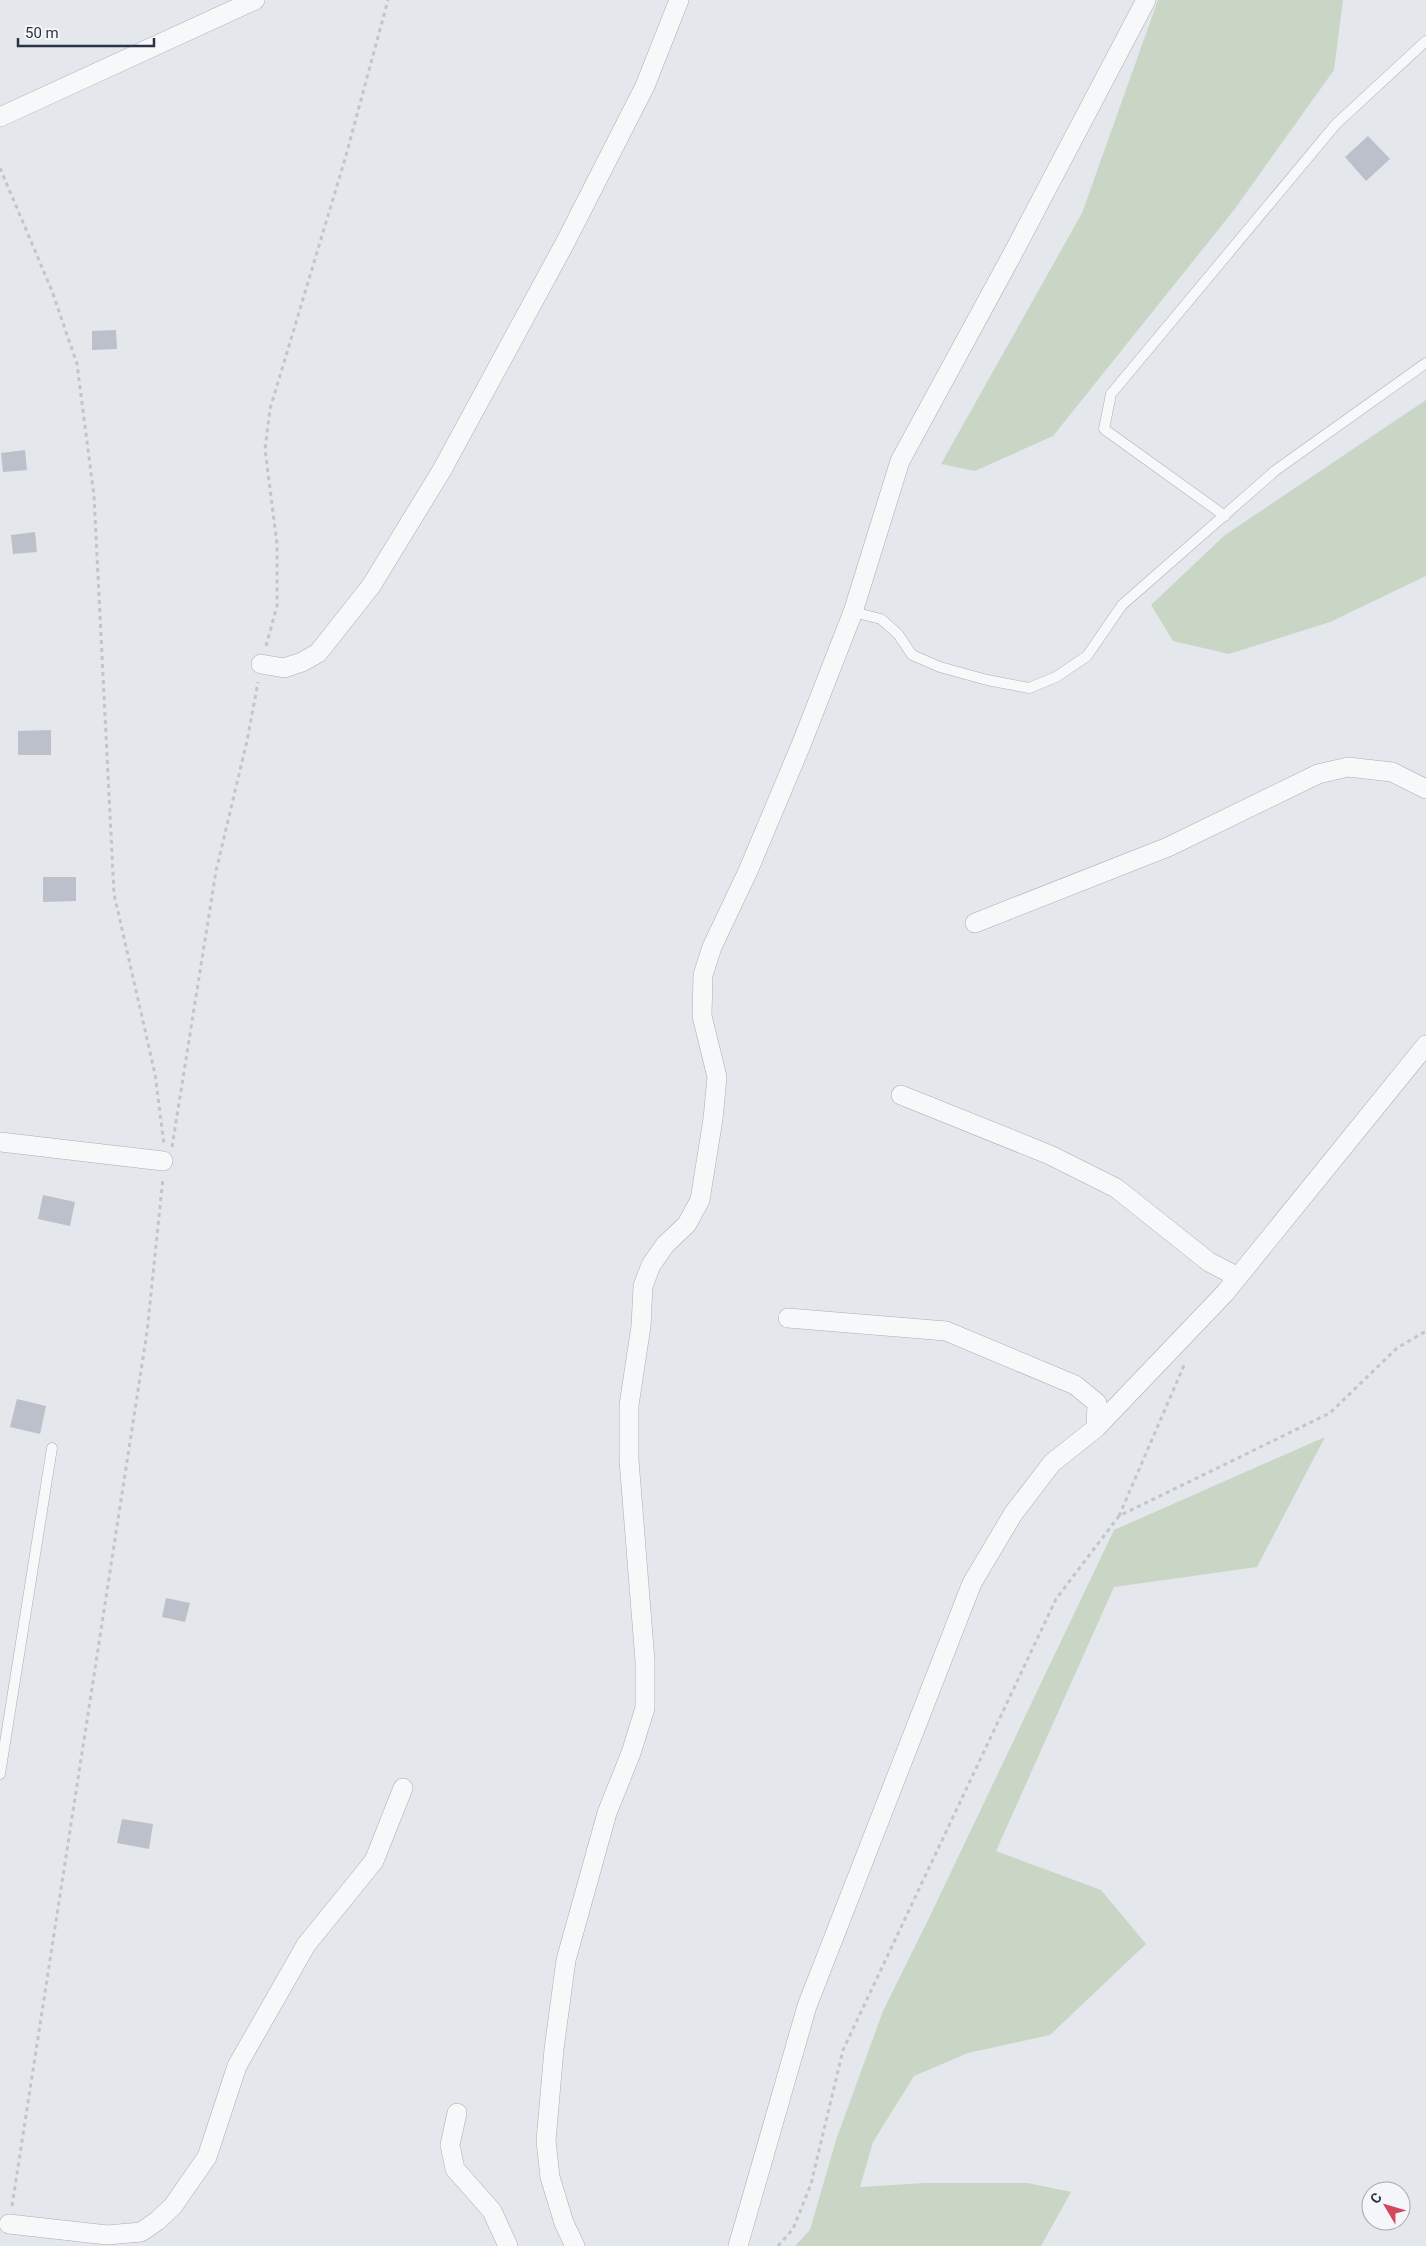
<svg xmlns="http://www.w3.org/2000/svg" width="1426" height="2246" viewBox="0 0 1426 2246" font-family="Roboto,sans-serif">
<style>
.green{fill:#c9d6c5}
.building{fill:#bbc0ca}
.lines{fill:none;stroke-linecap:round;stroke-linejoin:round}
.service-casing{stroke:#a9aeb7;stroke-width:11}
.minor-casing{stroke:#a9aeb7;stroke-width:20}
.path{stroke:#c2c5cb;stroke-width:3;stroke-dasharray:4 4;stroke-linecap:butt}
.service{stroke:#f7f8fa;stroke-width:10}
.minor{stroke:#f7f8fa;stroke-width:19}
</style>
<rect width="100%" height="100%" fill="#e4e7ec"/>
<path class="green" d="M1158,0H1343L1334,70L1234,210L1053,436L975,471L941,464L1082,213Z
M1426,400V576L1330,622L1229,654L1173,641L1151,605L1225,535Z
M1325,1437L1257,1567L1114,1587L996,1851L1101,1890L1146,1944L1050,2035L968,2053L914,2076L873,2142L860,2187L925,2183H1028L1071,2192L1041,2246H795L810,2230L836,2140L883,2011L930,1916L1114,1530Z"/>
<path class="building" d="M1368,136L1390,159L1366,181L1345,157Z
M116,330L117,349L92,350V331Z
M25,450L27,470L3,472L1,453Z
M35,532L37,552L13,554L11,535Z
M51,730V755H18V731Z
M43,877H76V901L43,902Z
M43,1195L75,1202L70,1226L38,1219Z
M17,1399L46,1406L40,1434L10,1427Z
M166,1598L190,1603L185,1622L162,1617Z
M122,1819L153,1824L149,1849L117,1843Z"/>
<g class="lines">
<defs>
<path id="service" d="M1225,516L1104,429L1111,394L1336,124L1426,41
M853,612L881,619L898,634L912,655L940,667L987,680L1029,688L1056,677L1087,656L1122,605L1276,470L1426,363
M0,1774L52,1448"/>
<path id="minor" d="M0,117L255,0
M261,664L284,668L302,662L318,653L371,586L442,470L565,243L645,86L679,0
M975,923L1168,847L1318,774L1348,767L1392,772L1426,789
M901,1095L1050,1155L1116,1188L1209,1262L1238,1277
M0,1142L163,1161
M788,1318L946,1331L1075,1385L1097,1403L1096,1428
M457,2113L450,2145L455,2169L492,2211L508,2246
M9,2224L107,2235L141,2232L157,2221L173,2206L207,2157L237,2066L306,1945L374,1861L403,1788
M575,2246L564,2223L550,2177L546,2141L554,2049L566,1960L607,1813L631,1753L645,1708V1661L629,1460V1405L641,1326L643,1286L651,1265L665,1245L687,1224L700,1200L713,1119L717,1077L702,1016L703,975L712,947L748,871L801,745L853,612L900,461L1012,255L1146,0
M738,2246L807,2006L972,1583L1013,1514L1052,1463L1096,1428L1225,1293L1426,1045"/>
</defs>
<use href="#service" class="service-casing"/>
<use href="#minor" class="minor-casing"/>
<path class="path" d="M0,168L52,291L77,364L94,496L114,894L155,1074L164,1145
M266,646L277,606V544L265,449L270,409L345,159L388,0
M172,1147L216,871L247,741L258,682
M1119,1516L1185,1363
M12,2206L147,1332L163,1178
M778,2246L793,2229L811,2184L843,2050L1056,1599L1119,1516L1330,1413L1397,1348L1426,1331"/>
<use href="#service" class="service"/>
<use href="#minor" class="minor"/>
</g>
<g transform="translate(1386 2206) rotate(308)"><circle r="24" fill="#f4f6f9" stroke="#a4a8b1"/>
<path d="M0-4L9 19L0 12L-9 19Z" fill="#d1495b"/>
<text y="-8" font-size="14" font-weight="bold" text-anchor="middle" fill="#2b3445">С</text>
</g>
<path d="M18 38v8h136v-8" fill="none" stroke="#2b3445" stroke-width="2.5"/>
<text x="25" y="38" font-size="15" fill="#2b3445" stroke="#f4f6f9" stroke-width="4" paint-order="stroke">50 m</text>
</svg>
